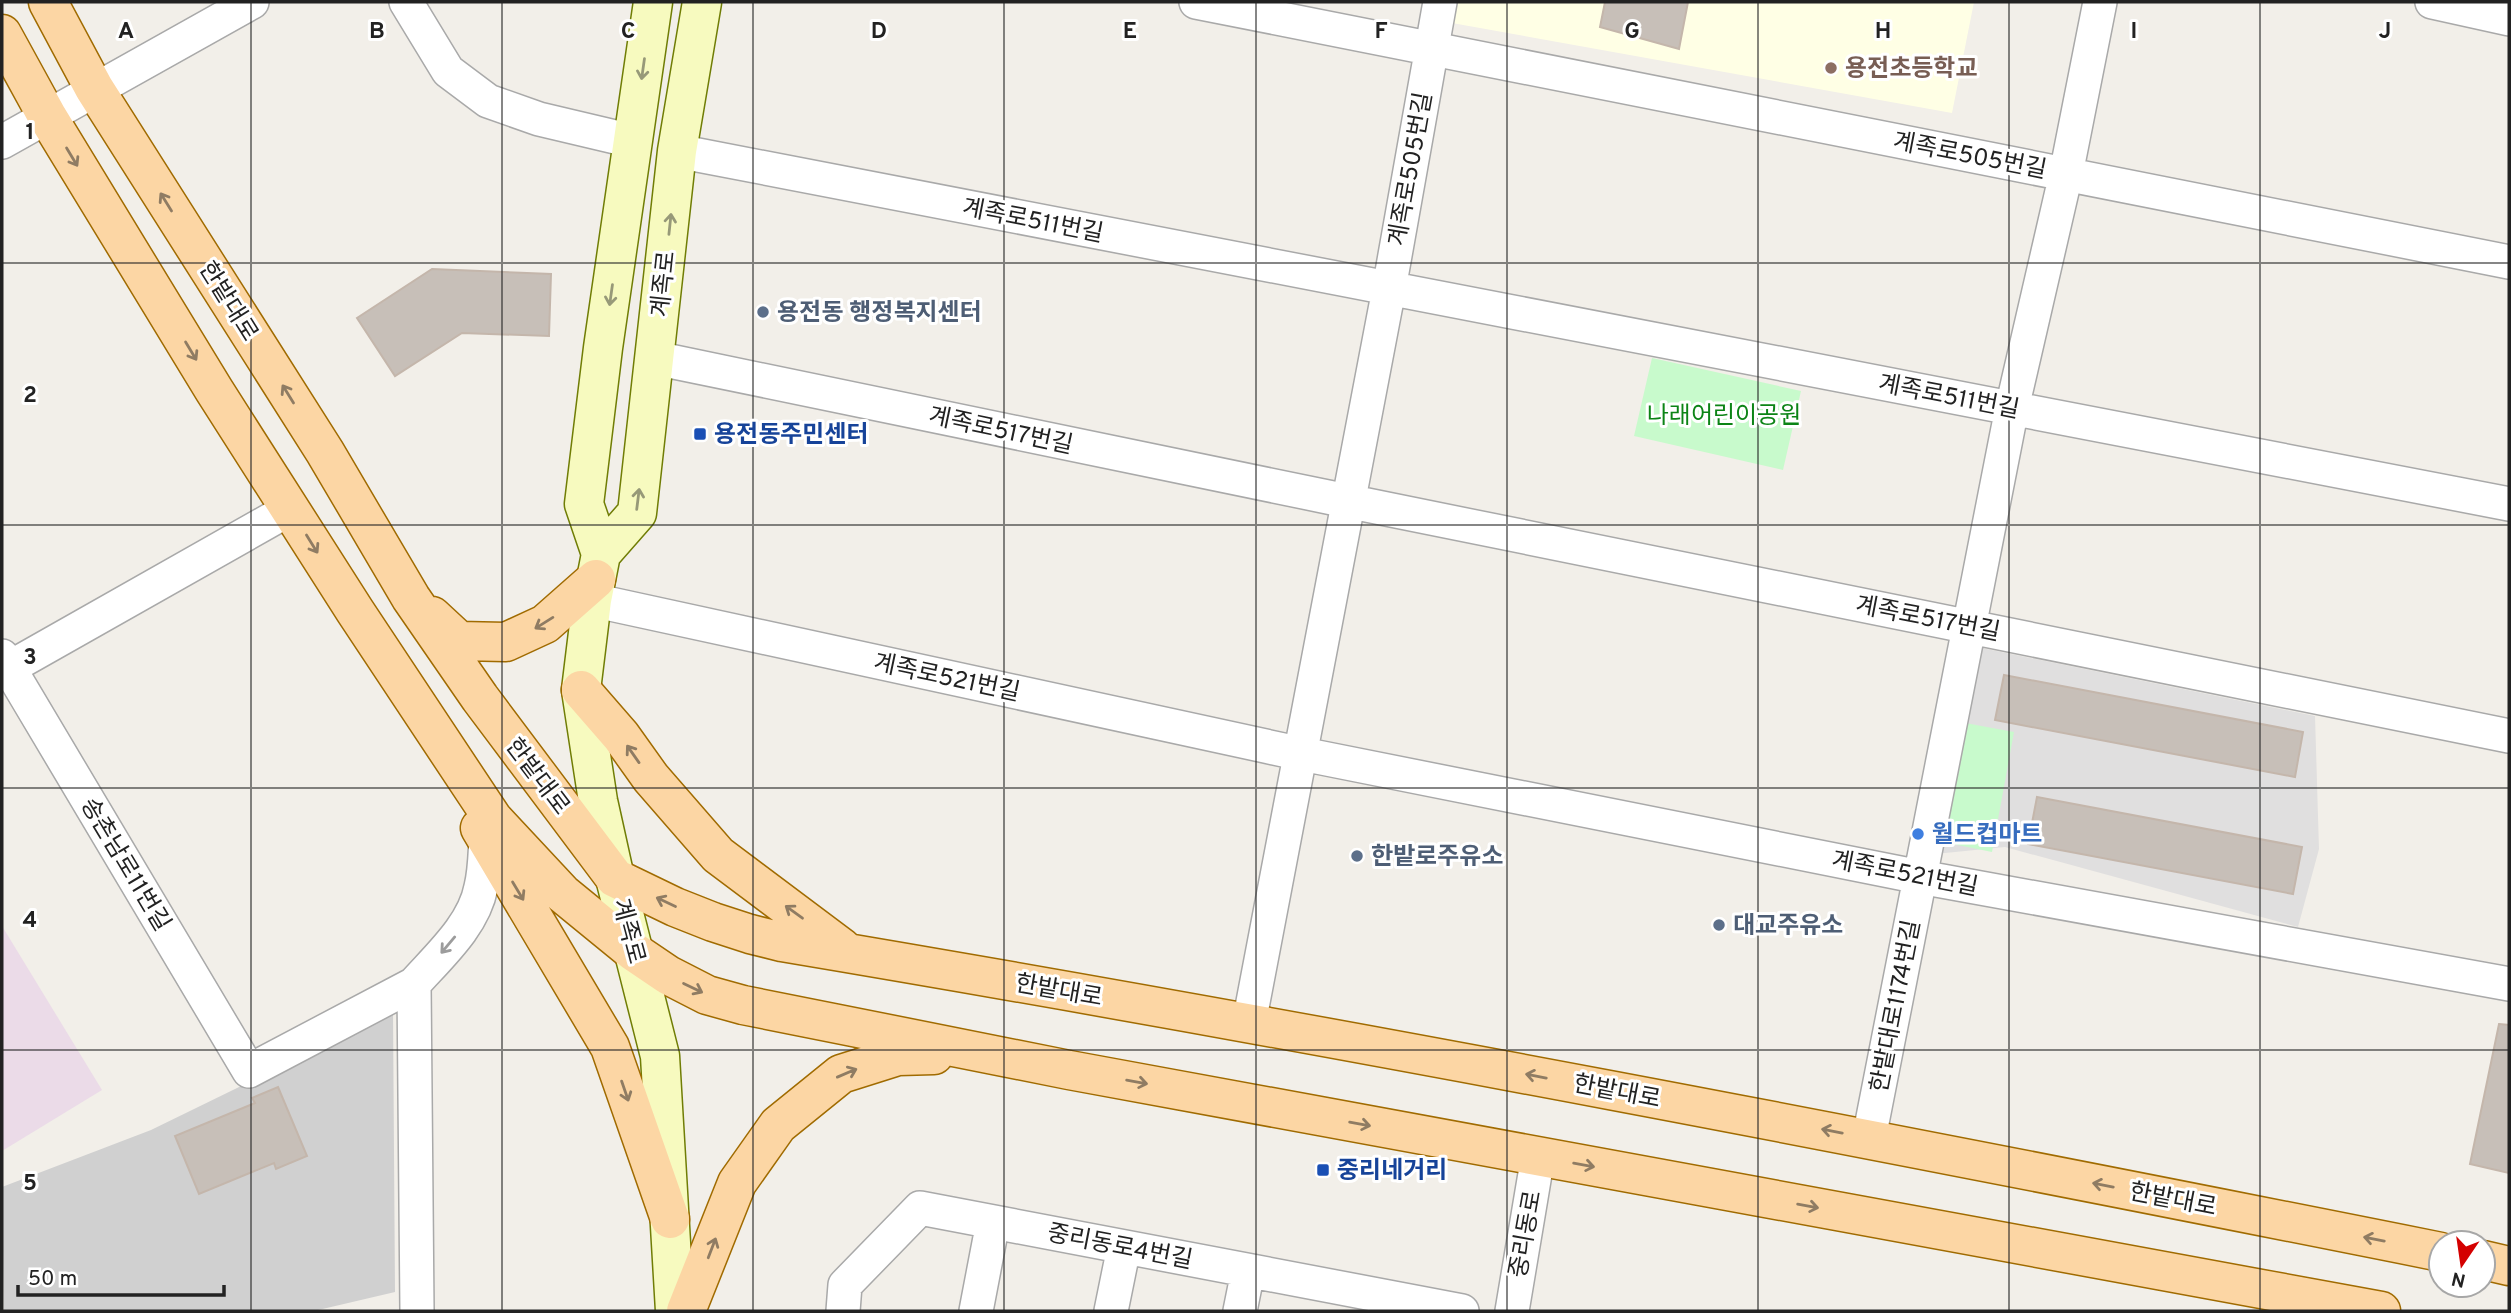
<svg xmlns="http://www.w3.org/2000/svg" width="2511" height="1313" viewBox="0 0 2511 1313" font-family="Overpass,'Noto Sans KR',sans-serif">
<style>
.residential{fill:#e0dfdf}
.industrial{fill:#ebdbe8}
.education{fill:#ffffe5}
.religious{fill:#d0d0d0}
.park{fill:#c8facc}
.building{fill:#c7bfb8;stroke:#c4b6ab;stroke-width:2}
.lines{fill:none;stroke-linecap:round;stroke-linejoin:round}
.street-casing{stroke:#a9a9a9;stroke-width:36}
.secondary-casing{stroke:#707d05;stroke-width:41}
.primary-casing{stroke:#a06b00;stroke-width:41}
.street{stroke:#fff;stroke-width:33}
.secondary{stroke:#f7fabf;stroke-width:38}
.primary{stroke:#fcd6a4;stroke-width:38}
.oneway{stroke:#979978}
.oneway2{stroke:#8f7c63}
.oneway3{stroke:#9c9c9c}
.grid{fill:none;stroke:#222;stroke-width:2;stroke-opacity:0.55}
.education-dot{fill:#8d6e63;stroke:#fff;stroke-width:2.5}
.service-dot{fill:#5c6f8a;stroke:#fff;stroke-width:2.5}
.transit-dot{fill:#1a4fb4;stroke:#fff;stroke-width:2.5}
.shop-dot{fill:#3f7fe0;stroke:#fff;stroke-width:2.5}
.labels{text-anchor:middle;stroke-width:6;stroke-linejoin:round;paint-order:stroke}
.education-label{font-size:24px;font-weight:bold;fill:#785e54;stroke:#fff;text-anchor:start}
.street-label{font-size:24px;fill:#222;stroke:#fff}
.service-label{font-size:24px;font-weight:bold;fill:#4e5e75;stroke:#fff;text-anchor:start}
.park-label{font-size:24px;fill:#0c8416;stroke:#fff}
.transit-label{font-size:24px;font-weight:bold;fill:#164399;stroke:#fff;text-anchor:start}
.shop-label{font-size:24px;font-weight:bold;fill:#366cbe;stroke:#fff;text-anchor:start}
.grid-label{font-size:23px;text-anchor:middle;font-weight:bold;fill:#222;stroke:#fff;stroke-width:6;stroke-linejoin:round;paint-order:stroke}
</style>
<rect width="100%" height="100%" fill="#f2efe9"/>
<path class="residential" d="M1977,647L2315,716L2319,849L2298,927L2005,847L1935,854Z"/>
<path class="industrial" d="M2,926L102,1090L2,1151Z"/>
<path class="education" d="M1456,2H1974L1952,113L1452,23Z"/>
<path class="religious" d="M393,1012L395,1292L314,1311H4L2,1187L151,1130Z"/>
<path class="park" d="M1652,358L1801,391L1783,470L1634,436Z
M1960,722L2014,732L1992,852L1938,841Z"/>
<path class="building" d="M1605,2H1688L1679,49L1600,27Z
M432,269L551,274L549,336L462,333L395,376L357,318Z
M2004,675L2303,732L2295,777L1995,720Z
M2037,797L2302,847L2293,894L2028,844Z
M2499,1024L2509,1025V1173L2470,1164Z
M278,1087L307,1156L276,1169L274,1163L199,1194L175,1136L255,1103L252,1098Z"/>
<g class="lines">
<defs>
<path id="street" d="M406,2L448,71L488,101L539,119L632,141
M1196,2L2509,262
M2432,2L2509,19
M2,142L252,2
M677,151L2509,504
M655,358L1347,501L2509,736
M592,600L1302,754L1920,877L2509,984
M2,656L249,1071L414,984L417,1311
M9,668L290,509
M414,984C439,956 474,925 481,887C485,871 485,854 486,838
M1249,1023L1389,289L1440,2
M1869,1138L2012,408L2066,174L2100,2
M843,1311L845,1285L920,1208L1462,1311
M976,1311L993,1222
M1111,1311L1124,1247
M1240,1311L1248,1271
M1512,1311L1538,1156"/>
<path id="secondary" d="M601,554L584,504L603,348L653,2
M675,1311L660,1056L615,878L598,801L581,690L592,600L601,554L637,513L677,151L702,2"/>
<path id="primary" d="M48,2L94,88L325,452L411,598L480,698L615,878L675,907L713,922L750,934L782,942C1337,1035 1889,1142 2441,1252
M2,34L47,116L214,390L355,611L493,819L563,894L634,952L668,975L707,995L743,1005L1069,1070L2381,1311
M432,616L459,641L506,642L545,624L596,579
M581,690L621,736L651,778L718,855L842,948
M480,828L610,1047L670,1219
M2483,1260L2509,1266
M686,1311L737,1183L778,1125L841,1074L898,1056L934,1055"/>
</defs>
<use href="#street" class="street-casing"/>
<use href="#secondary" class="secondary-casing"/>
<use href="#primary" class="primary-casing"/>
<use href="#street" class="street"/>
<use href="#secondary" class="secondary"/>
<use href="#primary" class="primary"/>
</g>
<defs><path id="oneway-shaft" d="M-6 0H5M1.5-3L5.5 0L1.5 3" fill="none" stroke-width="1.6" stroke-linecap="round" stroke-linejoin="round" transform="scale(1.75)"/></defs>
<g class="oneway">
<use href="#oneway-shaft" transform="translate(643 69) rotate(98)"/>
<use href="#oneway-shaft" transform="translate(670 224) rotate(-84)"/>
<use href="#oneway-shaft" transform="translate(611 295) rotate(98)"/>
<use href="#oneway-shaft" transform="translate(638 499) rotate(-83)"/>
</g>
<g class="oneway2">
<use href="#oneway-shaft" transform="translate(72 157) rotate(59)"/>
<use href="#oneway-shaft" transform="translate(166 202) rotate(-122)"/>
<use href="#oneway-shaft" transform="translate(191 351) rotate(59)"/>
<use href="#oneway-shaft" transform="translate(288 394) rotate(-122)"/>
<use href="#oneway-shaft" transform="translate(312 544) rotate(58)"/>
<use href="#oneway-shaft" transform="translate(544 623) rotate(148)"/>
<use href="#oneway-shaft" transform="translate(633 754) rotate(-125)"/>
<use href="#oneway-shaft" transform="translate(518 891) rotate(59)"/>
<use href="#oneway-shaft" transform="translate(666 902) rotate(-155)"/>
<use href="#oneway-shaft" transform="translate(794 912) rotate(-144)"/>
<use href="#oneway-shaft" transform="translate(693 988) rotate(26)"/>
<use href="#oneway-shaft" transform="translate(847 1073) rotate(-23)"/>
<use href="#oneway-shaft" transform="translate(1536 1076) rotate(-169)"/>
<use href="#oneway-shaft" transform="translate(1137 1082) rotate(10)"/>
<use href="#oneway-shaft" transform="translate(625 1091) rotate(71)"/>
<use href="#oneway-shaft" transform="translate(1360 1124) rotate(10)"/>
<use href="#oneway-shaft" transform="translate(1832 1131) rotate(-169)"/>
<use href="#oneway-shaft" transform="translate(1584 1165) rotate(10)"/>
<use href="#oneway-shaft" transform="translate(2103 1185) rotate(-169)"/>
<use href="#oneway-shaft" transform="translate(1808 1206) rotate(10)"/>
<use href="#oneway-shaft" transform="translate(2374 1239) rotate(-169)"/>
<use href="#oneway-shaft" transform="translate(712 1248) rotate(-69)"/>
</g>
<use class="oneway3" href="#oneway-shaft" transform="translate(448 945) rotate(130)"/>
<path class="grid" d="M251,2V1311M502,2V1311M753,2V1311M1004,2V1311M1256,2V1311M1507,2V1311M1758,2V1311M2009,2V1311M2260,2V1311M2,263H2509M2,525H2509M2,788H2509M2,1050H2509"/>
<circle class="education-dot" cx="1831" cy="68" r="7"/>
<g class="service-dot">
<circle cx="763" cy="312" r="7"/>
<circle cx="1357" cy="856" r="7"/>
<circle cx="1719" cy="925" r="7"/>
</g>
<g class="transit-dot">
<rect x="693" y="427" width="14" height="14" rx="3.5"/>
<rect x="1316" y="1163" width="14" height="14" rx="3.5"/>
</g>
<circle class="shop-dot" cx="1918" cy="834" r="7"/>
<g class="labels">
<g class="education-label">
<text x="1845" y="76">용전초등학교</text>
</g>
<g class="street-label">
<text transform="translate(1970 155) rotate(11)" y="8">계족로505번길</text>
<text transform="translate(1410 169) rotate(-80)" y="8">계족로505번길</text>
<text transform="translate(1033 220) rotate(11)" y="8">계족로511번길</text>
<text transform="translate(663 284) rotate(-84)" y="8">계족로</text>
<text transform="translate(229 301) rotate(58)" y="8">한밭대로</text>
<text transform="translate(1949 396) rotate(11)" y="8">계족로511번길</text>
<text transform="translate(1001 430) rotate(12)" y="8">계족로517번길</text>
<text transform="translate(1928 618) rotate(11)" y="8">계족로517번길</text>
<text transform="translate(947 677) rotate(12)" y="8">계족로521번길</text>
<text transform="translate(538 776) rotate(53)" y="8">한밭대로</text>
<text transform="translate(126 864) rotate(59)" y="8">송촌남로11번길</text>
<text transform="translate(1905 873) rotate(11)" y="8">계족로521번길</text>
<text transform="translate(629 931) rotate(75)" y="8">계족로</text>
<text transform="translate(1059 990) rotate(10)" y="8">한밭대로</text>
<text transform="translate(1895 1006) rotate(-79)" y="8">한밭대로1174번길</text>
<text transform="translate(1617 1091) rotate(11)" y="8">한밭대로</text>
<text transform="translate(2173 1199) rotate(11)" y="8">한밭대로</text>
<text transform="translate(1525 1234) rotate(-80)" y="8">중리동로</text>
<text transform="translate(1120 1246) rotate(11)" y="8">중리동로4번길</text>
</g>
<g class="service-label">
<text x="777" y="320">용전동 행정복지센터</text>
<text x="1371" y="864">한밭로주유소</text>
<text x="1733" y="933">대교주유소</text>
</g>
<g class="park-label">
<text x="1724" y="423">나래어린이공원</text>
</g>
<g class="transit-label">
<text x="714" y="442">용전동주민센터</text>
<text x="1337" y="1178">중리네거리</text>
</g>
<g class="shop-label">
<text x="1932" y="842">월드컵마트</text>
</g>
</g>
<g class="grid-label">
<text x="126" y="38">A</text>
<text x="377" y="38">B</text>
<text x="628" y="38">C</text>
<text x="879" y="38">D</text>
<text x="1130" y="38">E</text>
<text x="1381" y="38">F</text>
<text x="1632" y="38">G</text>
<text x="1883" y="38">H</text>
<text x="2134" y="38">I</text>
<text x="2385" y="38">J</text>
<text x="30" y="139">1</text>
<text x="30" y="402">2</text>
<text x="30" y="664">3</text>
<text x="30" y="927">4</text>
<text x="30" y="1190">5</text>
</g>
<rect width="2511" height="1313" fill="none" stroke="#222222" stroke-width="7"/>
<g transform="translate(2462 1264) rotate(193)"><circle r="33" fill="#ffffff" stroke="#a7a7a7" stroke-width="2"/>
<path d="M0-5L12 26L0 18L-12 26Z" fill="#d40000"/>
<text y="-10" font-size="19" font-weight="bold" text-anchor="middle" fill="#222222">N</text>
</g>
<path d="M18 1285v10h206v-10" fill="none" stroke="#222222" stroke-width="3.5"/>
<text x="28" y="1285" font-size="21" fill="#222222" stroke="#ffffff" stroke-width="5" paint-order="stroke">50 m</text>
</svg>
